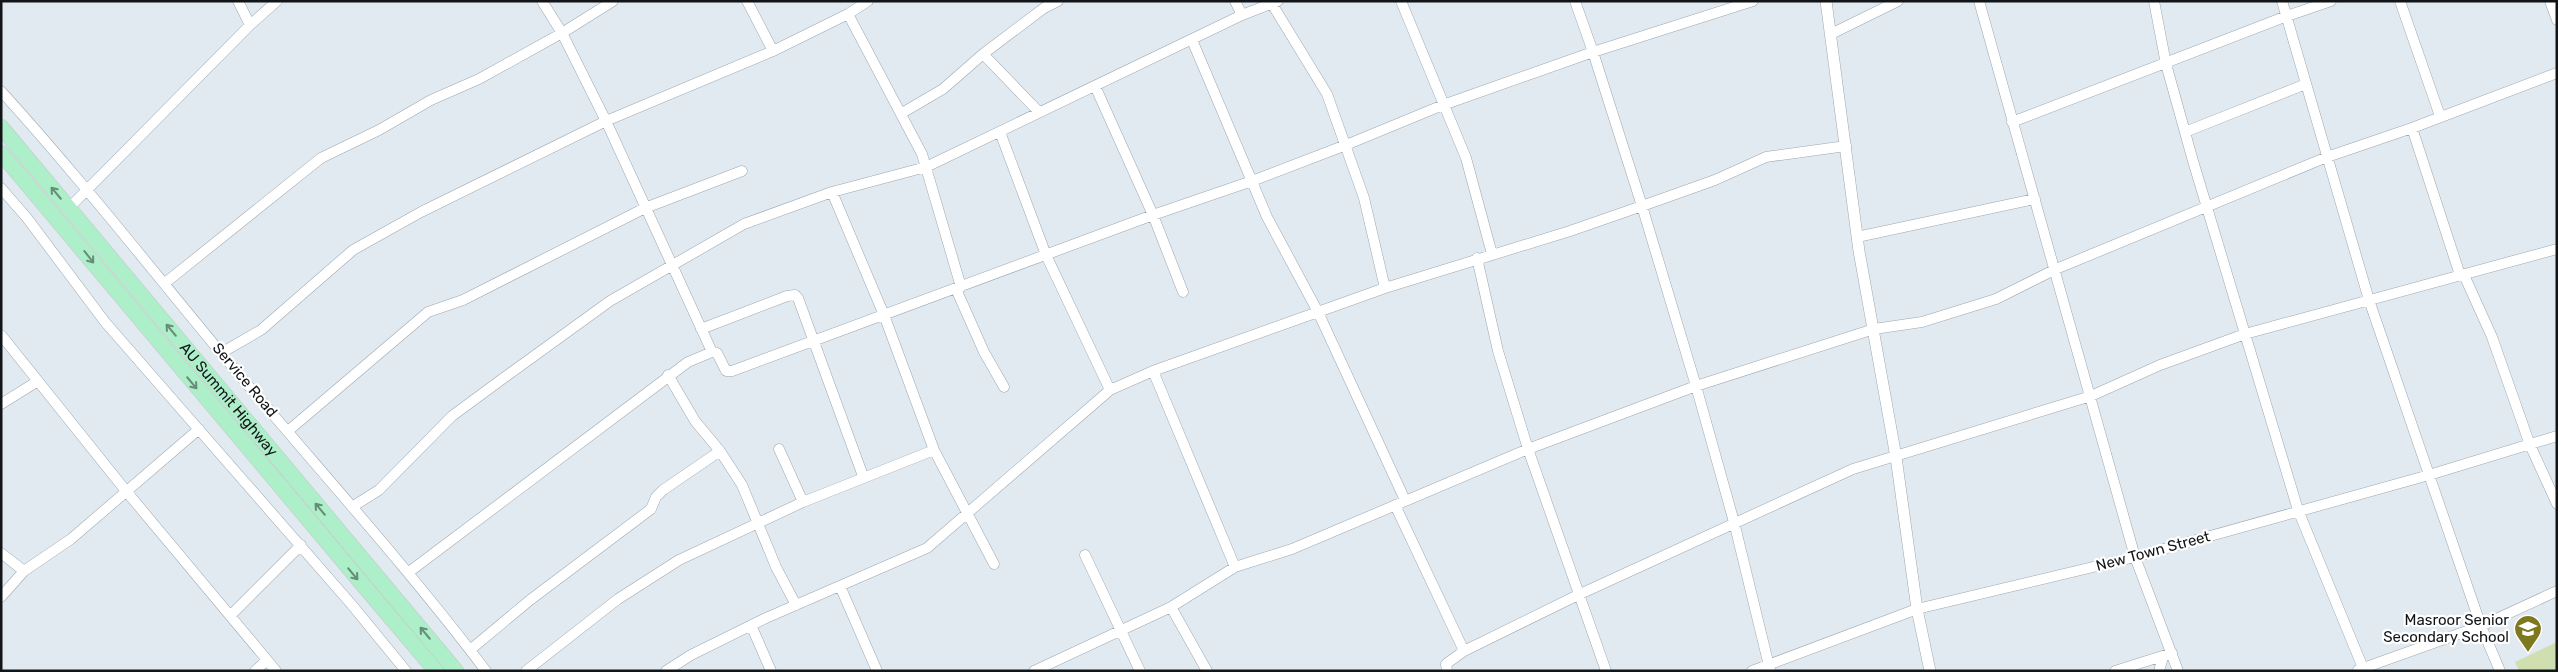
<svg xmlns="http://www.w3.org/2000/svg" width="2558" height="672" viewBox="0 0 2558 672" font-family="Rubik,sans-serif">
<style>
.grass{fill:#d0dfb0}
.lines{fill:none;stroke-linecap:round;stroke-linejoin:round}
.minor-casing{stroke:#9ea7ae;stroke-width:11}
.tertiary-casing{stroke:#9ea7ae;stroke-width:12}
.primary-casing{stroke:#c6c7c8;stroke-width:16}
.minor{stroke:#fff;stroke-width:10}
.tertiary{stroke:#fff;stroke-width:11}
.primary{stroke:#acefc8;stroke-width:15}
.oneway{stroke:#678d79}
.labels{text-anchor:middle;stroke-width:4.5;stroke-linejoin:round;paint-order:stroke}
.street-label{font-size:15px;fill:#121518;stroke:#fff}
.poi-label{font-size:15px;fill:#121518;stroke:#fff;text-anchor:end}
</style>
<rect width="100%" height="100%" fill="#e1e9f1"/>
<path class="grass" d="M2557,642V671H2519L2515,662Z"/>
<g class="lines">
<defs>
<path id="minor" d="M238,1L250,25
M542,1L562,33L606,121L712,352
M747,1L773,51
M1235,1L1242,15
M1401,1L1466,158L1492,254
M1575,1L1593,52L1642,206L1696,386L1734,522L1770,670
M1979,1L2135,557L2178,671
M2154,1L2166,64L2193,161L2298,510L2363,668
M2282,1L2369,300L2481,626L2500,671
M2400,1L2440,116
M2550,1L2557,20
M1272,4L1327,94L1364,198L1385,288
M848,14L922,154L961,287
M1831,34L1898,1
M1192,40L1267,217L1318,312L1405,500
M983,54L1038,111
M1095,86L1153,215L1183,292
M1,91C78,176 148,265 221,353C309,459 403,561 486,671
M902,113L943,89L983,54L1044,8L1058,1
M2012,122L2287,16L2331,1
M2412,128L2460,275
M1000,132L1046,255L1110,390
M2185,132L2306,84
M1,188L27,218L105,322L352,605L406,671
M832,192L884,315L934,450L994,564
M69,208L250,25L277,1
M1857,237L2035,199
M1477,258L1498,351L1528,449L1606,671
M2464,275L2492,337L2530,445L2557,504
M165,283L321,158L379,130L431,100L479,79L562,33L613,1
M956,289L984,352L1004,387
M701,329L787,296L795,295L798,298L863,476
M1,335L126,491L267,660
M221,353L261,330L353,250L421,212L606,121L773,51L848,14L868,1
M1153,371L1235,567
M668,375L695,421L720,451L742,485L776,567L796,605
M1,404L38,381
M288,431L428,312L463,300L645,208L742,171
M779,449L803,502
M1395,505L1464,651
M352,507L379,490L452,416L505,377L610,301L744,224L832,192L926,167L1242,15L1278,1
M1,553L24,571
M1085,555L1140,671
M409,572L688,362L712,352L717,353L726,371H732L1153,215L1252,181L1346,145L1443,105L1593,52L1753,1
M840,586L877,671
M1,597L24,571L71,539L199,429
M1171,607L1207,671
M230,616L301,545
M751,625L771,671
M470,650L530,600L651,509L656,497L663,490L720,451
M2358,670L2481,626L2557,591
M255,671L267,660L276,671
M526,671L618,599L679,560L803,502L934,450
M666,671L691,655L766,618L927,548L1110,390L1153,371L1385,288L1570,231L1642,206L1715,180L1766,157L1846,146
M1034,671L1171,607L1235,567L1292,549L1528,449L1696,386L1874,329L1922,322L1996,299L2056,269L2327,157L2412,128L2557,73
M1447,671L1446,664L1464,651L1578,595L1853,469L2091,396L2160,365L2245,334L2557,249
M1752,671L1917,609L2135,557L2429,475L2557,436
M2115,671L2172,653
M2159,671L2163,657"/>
<path id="tertiary" d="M1826,1L1859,251L1896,457L1917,609L1930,671"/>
<g id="primary">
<path id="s1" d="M1,127L456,671"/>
<path d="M1,153C145,326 290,499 436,671"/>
</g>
</defs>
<use href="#minor" class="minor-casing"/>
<use href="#tertiary" class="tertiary-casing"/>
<use href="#primary" class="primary-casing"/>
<use href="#minor" class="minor"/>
<use href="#tertiary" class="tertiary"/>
<use href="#primary" class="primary"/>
</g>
<defs><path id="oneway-shaft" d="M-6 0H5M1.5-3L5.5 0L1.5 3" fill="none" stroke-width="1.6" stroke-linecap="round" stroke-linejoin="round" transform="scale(1.25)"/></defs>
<g class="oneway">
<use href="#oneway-shaft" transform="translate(56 193) rotate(-130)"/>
<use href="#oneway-shaft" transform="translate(89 257) rotate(52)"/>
<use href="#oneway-shaft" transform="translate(171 330) rotate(-130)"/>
<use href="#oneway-shaft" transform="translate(192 383) rotate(50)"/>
<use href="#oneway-shaft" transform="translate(320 509) rotate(-130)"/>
<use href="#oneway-shaft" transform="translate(353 574) rotate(50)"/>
<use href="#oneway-shaft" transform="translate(425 633) rotate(-130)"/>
</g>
<defs>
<symbol id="school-pin" viewBox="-11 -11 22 30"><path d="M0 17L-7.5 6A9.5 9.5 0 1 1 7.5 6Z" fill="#7e791f" stroke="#fff"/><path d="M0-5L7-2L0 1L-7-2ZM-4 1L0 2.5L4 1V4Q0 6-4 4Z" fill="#fff"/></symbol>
</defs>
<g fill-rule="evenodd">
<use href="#school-pin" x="2512" y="613" width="32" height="43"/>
</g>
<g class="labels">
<g class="street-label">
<text transform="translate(245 380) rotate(50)" y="5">Service Road</text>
<text dy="5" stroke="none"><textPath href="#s1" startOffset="355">AU Summit Highway</textPath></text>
<text transform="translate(2153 551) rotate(-15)" y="5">New Town Street</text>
</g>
<g class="poi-label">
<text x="2509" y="625">Masroor Senior<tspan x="2509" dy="17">Secondary School</tspan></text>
</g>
</g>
<rect width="2558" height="672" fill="none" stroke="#121518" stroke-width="5"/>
</svg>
